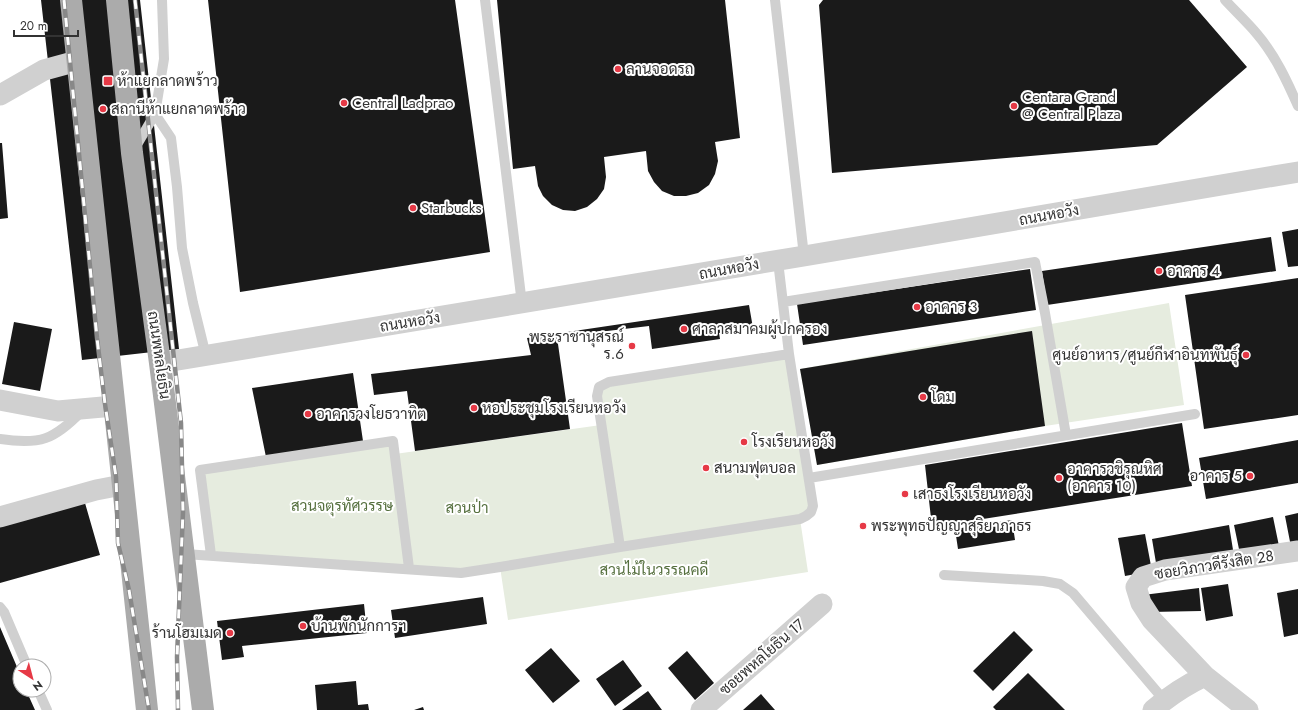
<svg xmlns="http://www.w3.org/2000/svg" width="1298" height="710" viewBox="0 0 1298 710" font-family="Jost,Sarabun,sans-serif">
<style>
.green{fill:#e6ecdf}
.building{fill:#1a1a1a}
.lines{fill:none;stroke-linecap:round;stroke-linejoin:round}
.lane{stroke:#d0d0d0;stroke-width:10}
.street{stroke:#d0d0d0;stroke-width:21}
.primary{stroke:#ababab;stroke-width:22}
.rail-casing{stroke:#888;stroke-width:4.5}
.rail{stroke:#fff;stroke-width:3;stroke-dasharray:9;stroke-linecap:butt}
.poi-dot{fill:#e63946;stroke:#fff;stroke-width:1.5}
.labels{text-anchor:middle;stroke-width:4;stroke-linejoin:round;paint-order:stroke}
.poi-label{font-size:15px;fill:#333;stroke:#fff;text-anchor:start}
.street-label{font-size:15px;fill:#333;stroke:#fff}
.park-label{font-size:15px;fill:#56703f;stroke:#fff}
</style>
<rect width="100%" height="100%" fill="#fff"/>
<path class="green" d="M1169,303L1184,405L1045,426L817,465L800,369Z
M789,354L811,512L800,519L808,572L508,620L500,567L461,573L211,555L200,470L393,441L395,454L601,425L599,387Z"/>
<path class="building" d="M41,0H140L179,349L82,360Z
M208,0H455L490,252L240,292Z
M497,0H725L740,138L715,142L718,161L715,174L709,185L698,193L686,196H674L662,191L654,182L648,171L646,151L604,157L606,177L604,189L597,199L587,207L575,211L563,210L552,205L543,196L538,186L535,166L513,169Z
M823,0H1189L1247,67L1157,145L832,173L819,5Z
M0,143H2L8,218L0,219Z
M1298,229V266L1288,267L1282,232Z
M1271,237L1276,271L1047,305L1042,271Z
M1030,269L1036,310L803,345L797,304Z
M1298,278V415L1204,429L1185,295Z
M749,305L753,328L719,333L720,339L652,349L649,326L557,337L570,429L415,451L407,391L374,395L371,374L531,355L527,338Z
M14,322L52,329L40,391L2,384Z
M1032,331L1045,426L817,465L800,369Z
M353,373L363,441L266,457L252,388Z
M1182,423L1192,486L932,527L925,465Z
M1298,440V483L1206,499L1199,458Z
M85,503L100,555L0,583V522Z
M1298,513V551L1292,552L1285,516Z
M1273,517L1279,546L1240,554L1234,525Z
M1012,520L1015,540L958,549L955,529Z
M1229,525L1234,556L1157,569L1152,539Z
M1145,534L1152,571L1125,576L1118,538Z
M1228,584L1233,616L1206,621L1201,588Z
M1199,588L1201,611L1150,612L1143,595Z
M1298,589V634L1284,637L1277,593Z
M483,597L487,624L395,638L391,610Z
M364,604L367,633L242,646L244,657L222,660L217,621Z
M0,627L20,674V690H26L35,710H0Z
M1014,631L1033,650L993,691L973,671Z
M551,648L580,681L553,703L525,670Z
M687,651L714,683L695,700L668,668Z
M623,660L642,686L615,706L596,679Z
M1028,673L1065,710H996L993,707Z
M356,681L358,705L368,704L369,710H317L315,685Z
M648,691L662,710H622Z
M761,694L775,710H743Z
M423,707L424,710H414Z"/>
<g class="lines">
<path class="lane" d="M485,0L522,304
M775,0L804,256
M1225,0C1235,11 1247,22 1257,34C1275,55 1287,81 1298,106
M155,114L171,138L177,187L182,248L193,303L206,356
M135,148L155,114L164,59L162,0
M778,261L789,354L813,506L811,512L806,516L800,519L620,547L597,396L599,387L609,382L789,354
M783,302L1035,262L1045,313L1066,435
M0,439C40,445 54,440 82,411
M809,478L1195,414
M185,554L461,573L500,567L620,547
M211,555L200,470L393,441L409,568
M944,575L1043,581L1060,584L1073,593L1164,700
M0,607L4,612L27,666
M38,690L47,710"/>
<path class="street" d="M0,95L44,70L77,61
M160,363L804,256L1298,172
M0,400L58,411L114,406
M0,517L96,490L122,485
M701,710L822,604
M1153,710C1169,696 1186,685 1205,676
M1248,710L1205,676L1152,620L1141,603L1136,587L1143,577L1165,570L1298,551"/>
<path class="primary" d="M71,0L147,710
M117,0L132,153L160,363L203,710"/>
<defs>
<path id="rail" d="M64,0L97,338L105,404L116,477L118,543L129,590L149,710
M135,0L181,423L183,512L177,657L178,710"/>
</defs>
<use href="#rail" class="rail-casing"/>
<use href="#rail" class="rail"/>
</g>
<g class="poi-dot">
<circle cx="618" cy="69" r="4"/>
<rect x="103" y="76" width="10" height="10" rx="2"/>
<circle cx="344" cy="103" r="4"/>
<circle cx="1014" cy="106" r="4"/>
<circle cx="103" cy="109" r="4"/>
<circle cx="413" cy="208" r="4"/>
<circle cx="1159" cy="271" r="4"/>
<circle cx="917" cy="307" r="4"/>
<circle cx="684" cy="329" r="4"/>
<circle cx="632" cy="346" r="4"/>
<circle cx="1246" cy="355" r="4"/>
<circle cx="923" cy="397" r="4"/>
<circle cx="474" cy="408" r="4"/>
<circle cx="308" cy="414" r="4"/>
<circle cx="744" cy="442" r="4"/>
<circle cx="706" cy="468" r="4"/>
<circle cx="1250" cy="476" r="4"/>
<circle cx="1059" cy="478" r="4"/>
<circle cx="905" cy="494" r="4"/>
<circle cx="863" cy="526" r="4"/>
<circle cx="303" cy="626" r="4"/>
<circle cx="230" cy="633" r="4"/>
</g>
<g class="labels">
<g class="poi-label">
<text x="626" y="74">ลานจอดรถ</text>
<text x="117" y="86">ห้าแยกลาดพร้าว</text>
<text x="1022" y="102">Centara Grand<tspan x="1022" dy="17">@ Central Plaza</tspan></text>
<text x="352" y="108">Central Ladprao</text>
<text x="111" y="114">สถานีห้าแยกลาดพร้าว</text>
<text x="421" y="213">Starbucks</text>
<text x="1167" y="276">อาคาร 4</text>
<text x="925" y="312">อาคาร 3</text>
<text x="692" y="334">ศาลาสมาคมผู้ปกครอง</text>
<text x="624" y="342" text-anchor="end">พระราชานุสรณ์<tspan x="624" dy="17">ร.6</tspan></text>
<text x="1238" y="360" text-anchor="end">ศูนย์อาหาร/ศูนย์กีฬาอินทพันธุ์</text>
<text x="931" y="402">โดม</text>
<text x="482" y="413">หอประชุมโรงเรียนหอวัง</text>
<text x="316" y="419">อาคารวงโยธวาทิต</text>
<text x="752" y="447">โรงเรียนหอวัง</text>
<text x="714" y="473">สนามฟุตบอล</text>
<text x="1067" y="474">อาคารวชิรุณหิศ<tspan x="1067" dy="17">(อาคาร 10)</tspan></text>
<text x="1242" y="481" text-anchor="end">อาคาร 5</text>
<text x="913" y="499">เสาธงโรงเรียนหอวัง</text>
<text x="871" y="531">พระพุทธปัญญาสุริยาภาธร</text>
<text x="311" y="631">บ้านพักนักการฯ</text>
<text x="222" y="638" text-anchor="end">ร้านโฮมเมด</text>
</g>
<g class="street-label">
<text transform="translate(1049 215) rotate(-10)" y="5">ถนนหอวัง</text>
<text transform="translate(729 269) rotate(-10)" y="5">ถนนหอวัง</text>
<text transform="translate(410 322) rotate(-9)" y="5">ถนนหอวัง</text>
<text transform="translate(159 355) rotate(82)" y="5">ถนนพหลโยธิน</text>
<text transform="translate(1214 565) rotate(-9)" y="5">ซอยวิภาวดีรังสิต 28</text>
<text transform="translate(762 657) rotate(-41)" y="5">ซอยพหลโยธิน 17</text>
</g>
<g class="park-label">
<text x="342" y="511">สวนจตุรทัศวรรษ</text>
<text x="467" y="513">สวนป่า</text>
<text x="654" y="575">สวนไม้ในวรรณคดี</text>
</g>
</g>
<g transform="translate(32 678) rotate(144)"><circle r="19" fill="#ffffff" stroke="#adadad"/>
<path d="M0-3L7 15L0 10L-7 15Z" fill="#e63946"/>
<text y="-6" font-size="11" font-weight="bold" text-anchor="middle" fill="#333333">N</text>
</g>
<path d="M14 30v6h64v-6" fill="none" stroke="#333333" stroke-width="2"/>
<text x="20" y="30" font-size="12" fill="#333333" stroke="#ffffff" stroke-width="3" paint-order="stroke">20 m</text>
</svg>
